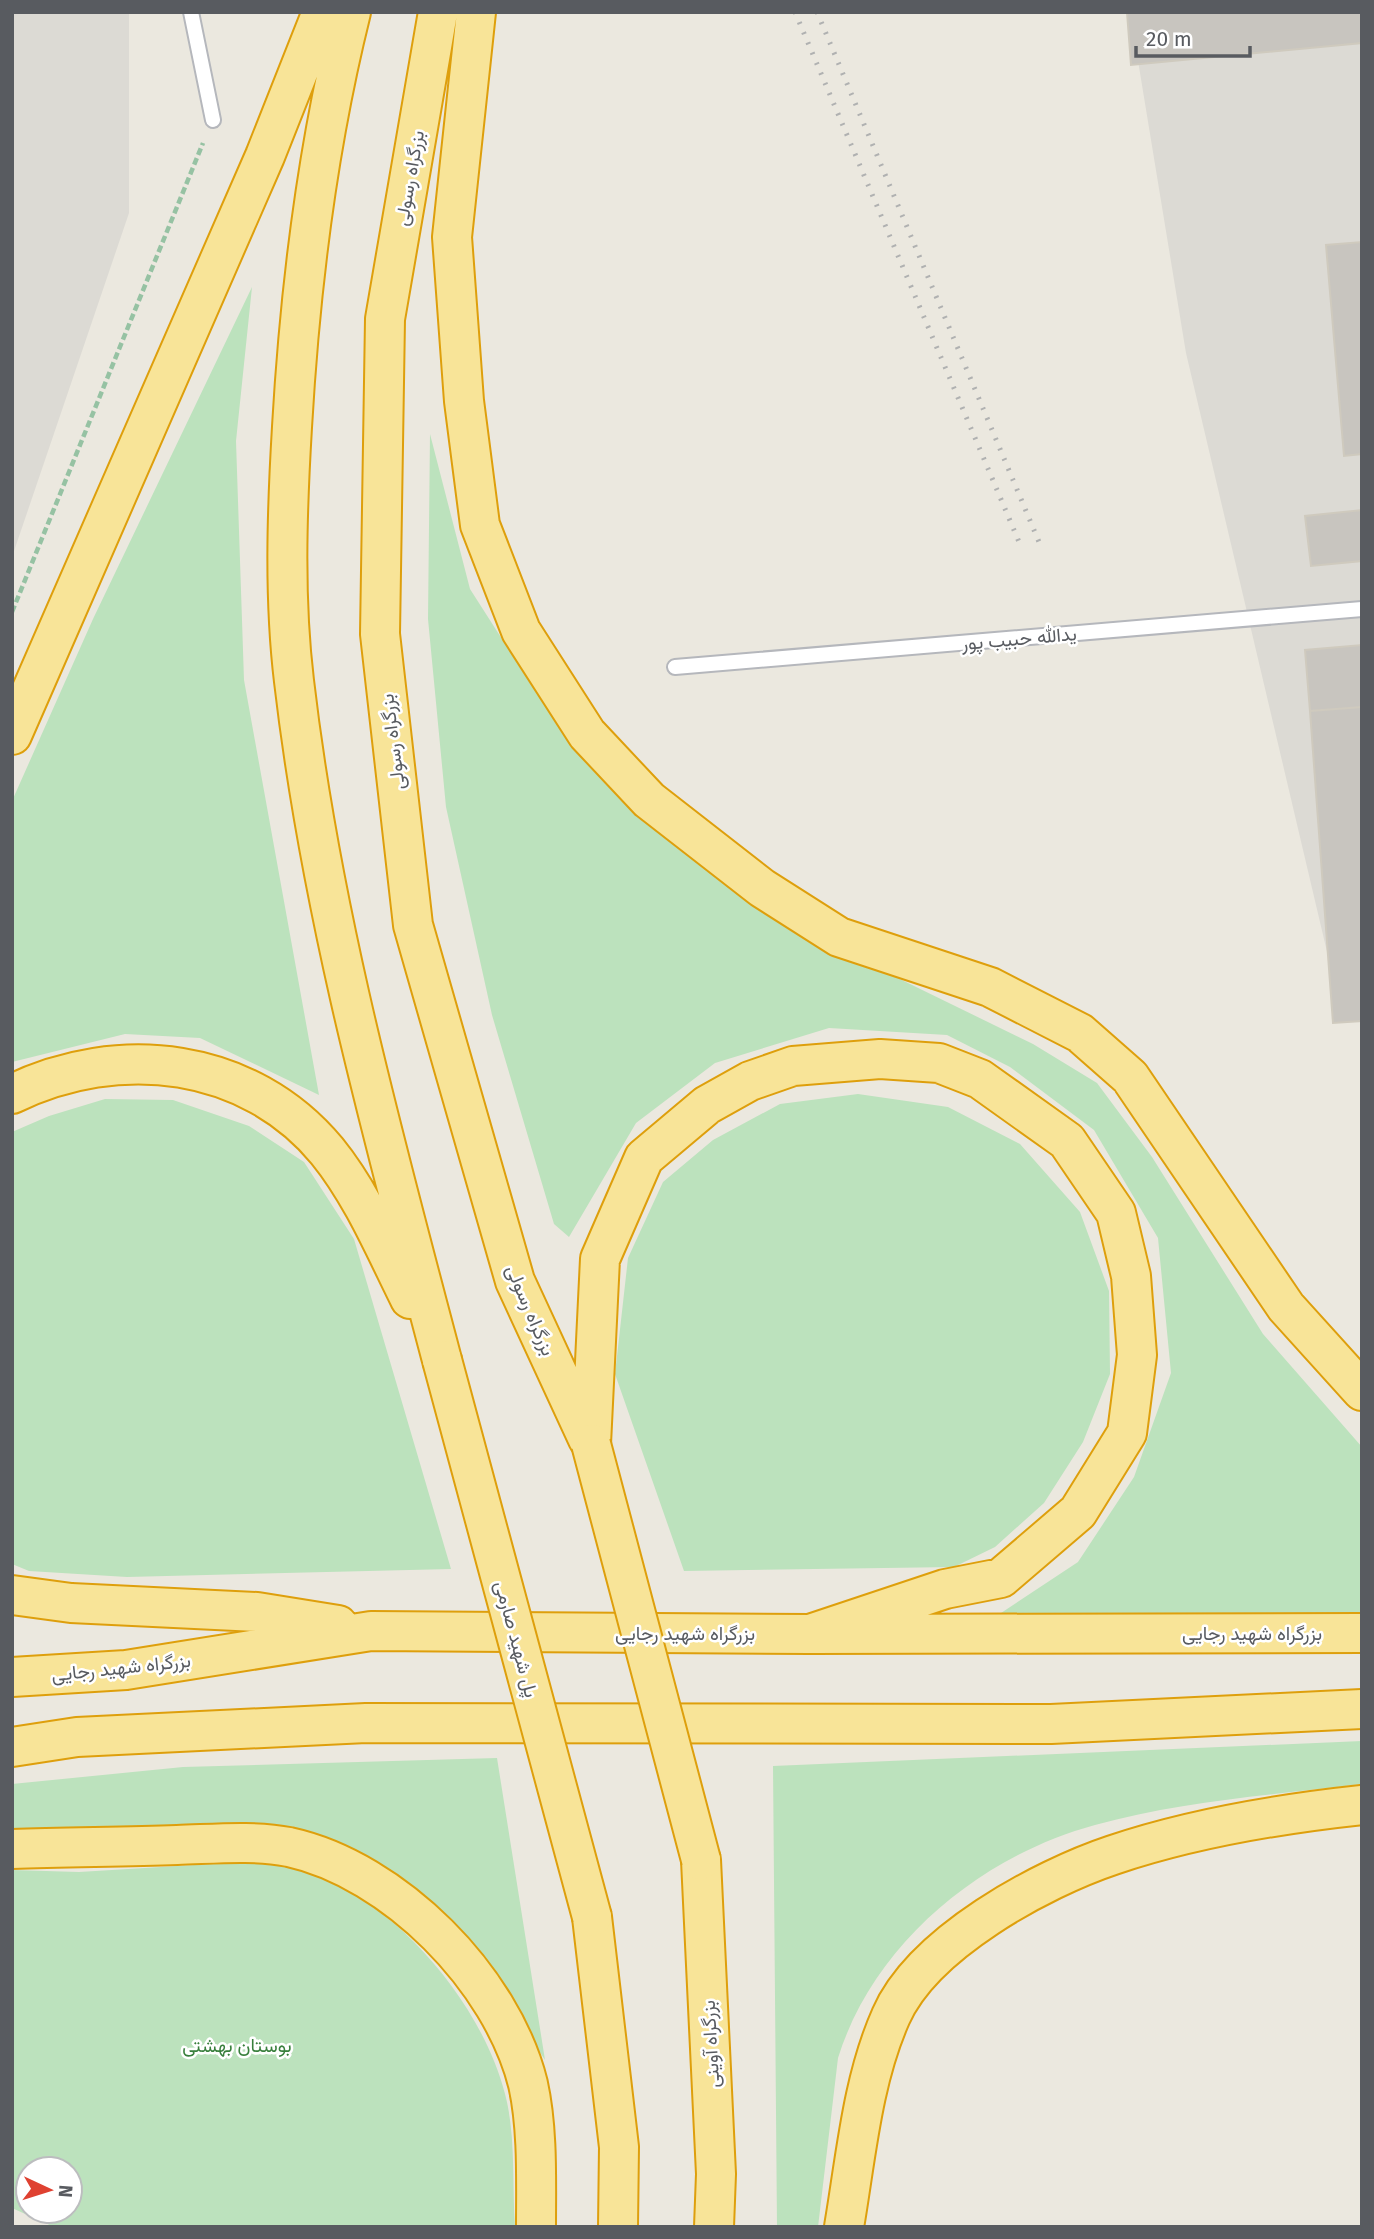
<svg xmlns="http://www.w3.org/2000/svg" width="1374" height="2239" viewBox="0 0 1374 2239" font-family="'Fira Sans',Vazirmatn,sans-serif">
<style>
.industrial{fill:#dcdad4}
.green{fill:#bce2bd;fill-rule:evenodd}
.building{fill:#c8c5bf;stroke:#cfcabe;stroke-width:2}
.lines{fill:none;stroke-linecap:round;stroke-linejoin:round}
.service-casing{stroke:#b5b7bc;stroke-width:18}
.trunk-casing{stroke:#de9f0c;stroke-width:42}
.path{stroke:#96c2a3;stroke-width:4.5;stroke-dasharray:7 3.5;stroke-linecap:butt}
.service{stroke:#fff;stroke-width:14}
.trunk{stroke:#f8e498;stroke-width:38}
.rail{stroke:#b0b1b1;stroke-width:5;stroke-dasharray:2 9;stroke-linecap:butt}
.trunk-bridge-casing{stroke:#de9f0c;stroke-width:42;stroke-linecap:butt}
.trunk-bridge{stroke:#f8e498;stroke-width:38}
.labels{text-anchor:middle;stroke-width:5;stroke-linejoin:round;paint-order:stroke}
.street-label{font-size:19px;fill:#585b60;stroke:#fff}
.park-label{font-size:19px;fill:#387f3c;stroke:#fff}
</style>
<rect width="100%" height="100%" fill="#ebe8df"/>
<path class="industrial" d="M12,12H129V213L12,557Z
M1130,12H1362V1004L1340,1007L1186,353Z"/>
<path class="green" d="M252,287L236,441L244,680L319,1095L200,1038L125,1034L12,1062V801L93,619Z
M430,434L470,589L534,689L632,811L787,924L1033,1044L1097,1083L1152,1157L1263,1334L1362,1447V1616L992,1619L1078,1562L1134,1477L1171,1373L1158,1238L1094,1130L1010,1067L947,1035L829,1028L715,1063L636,1123L569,1237L554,1224L492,1015L446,807L428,619Z
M858,1094L948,1107L1020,1144L1080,1212L1109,1291L1110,1374L1083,1442L1044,1503L995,1547L954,1567L684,1571L615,1374L628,1258L663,1182L713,1140L780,1104Z
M105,1099L173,1100L249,1126L304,1162L354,1239L451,1569L127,1577L29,1571L12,1564V1132L49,1116Z
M1362,1741V1784C1273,1795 1181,1801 1095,1825C981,1856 874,1943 838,2058L818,2227H777L773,1766Z
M497,1758L545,2060L503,1996L366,1866L12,1832V1784L183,1767Z
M243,1862C270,1864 300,1866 326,1878C407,1916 483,2008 505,2094C516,2135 512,2184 515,2227H54L12,2208V1870L79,1872ZM28,2169H70V2211H28Z"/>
<path class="building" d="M1127,12H1362V43L1131,65Z
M1362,242V454L1344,456L1326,245Z
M1362,510V561L1311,566L1305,516Z
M1362,645V707L1310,711L1305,650Z
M1362,707V1021L1333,1023L1310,711Z"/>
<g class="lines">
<defs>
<path id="service" d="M191,12L213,120
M675,667L1362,609"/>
<path id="trunk" d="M351,12C317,148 300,287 292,427C287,511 284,598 294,681C321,913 383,1136 442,1360
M438,12L385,319L380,634L413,925L515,1281L588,1439
M476,12L452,237L464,401L480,525L521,631L587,734L649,800L762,888L839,937L990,987L1080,1033L1130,1077L1286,1307L1362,1391
M12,735L265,156L322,12
M12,1094C119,1042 249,1057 327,1151C362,1194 385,1249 410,1299
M591,1444L600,1259L644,1158L707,1105L750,1081L793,1066L880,1059L939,1063L980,1079L1067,1141L1116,1213L1131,1276L1137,1355L1127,1433L1078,1512L1001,1578L945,1589L810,1634
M12,1595L71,1603L257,1612L338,1625
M12,1677L126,1670L371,1631L810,1634L1362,1633
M12,1747L77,1737L366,1723L1051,1724L1362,1709
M12,1849C67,1847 122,1847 177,1845C214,1844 253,1840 289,1847C394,1870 502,1979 528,2084C538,2129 536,2181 536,2227
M701,1860L716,2174L714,2227
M592,1917L619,2147L618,2227
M844,2227C856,2157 862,2081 891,2016C923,1943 1041,1879 1113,1855C1193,1828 1278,1814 1362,1805"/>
</defs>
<use href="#service" class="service-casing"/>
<use href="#trunk" class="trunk-casing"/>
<path class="path" d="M12,612L203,143"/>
<use href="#service" class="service"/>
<use href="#trunk" class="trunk"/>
<path class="rail" d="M795,12L1022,549
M817,12L1039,542"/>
<defs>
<path id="trunk-bridge" d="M442,1360L592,1917
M591,1444L701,1860"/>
</defs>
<use href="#trunk-bridge" class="trunk-bridge-casing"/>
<use href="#trunk-bridge" class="trunk-bridge"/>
</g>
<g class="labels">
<g class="street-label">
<text transform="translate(409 178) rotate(-80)" y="7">بزرگراه رسولی</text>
<text transform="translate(1019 638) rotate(-5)" y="7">یدالله حبیب پور</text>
<text transform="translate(392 742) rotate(-97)" y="7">بزرگراه رسولی</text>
<text transform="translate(531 1310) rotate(67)" y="7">بزرگراه رسولی</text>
<text x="685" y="1640">بزرگراه شهید رجایی</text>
<text x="1252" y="1640">بزرگراه شهید رجایی</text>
<text transform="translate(517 1639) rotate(75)" y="7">پل شهید صارمی</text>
<text transform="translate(121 1667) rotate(-6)" y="7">بزرگراه شهید رجایی</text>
<text transform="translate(710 2044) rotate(-93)" y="7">بزرگراه آوینی</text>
</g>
<g class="park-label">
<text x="237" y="2052">بوستان بهشتی</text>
</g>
</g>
<rect width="1374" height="2239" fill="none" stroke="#585b60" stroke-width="28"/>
<g transform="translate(49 2190) rotate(94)"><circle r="33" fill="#ffffff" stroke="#bcbdbf" stroke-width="2"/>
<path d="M0-5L12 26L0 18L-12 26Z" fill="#df4131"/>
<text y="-10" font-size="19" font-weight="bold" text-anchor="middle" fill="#585b60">N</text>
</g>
<path d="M1136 46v10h114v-10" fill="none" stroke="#585b60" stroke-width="3.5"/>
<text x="1146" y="46" font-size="21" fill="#585b60" stroke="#ffffff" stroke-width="5" paint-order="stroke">20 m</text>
</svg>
